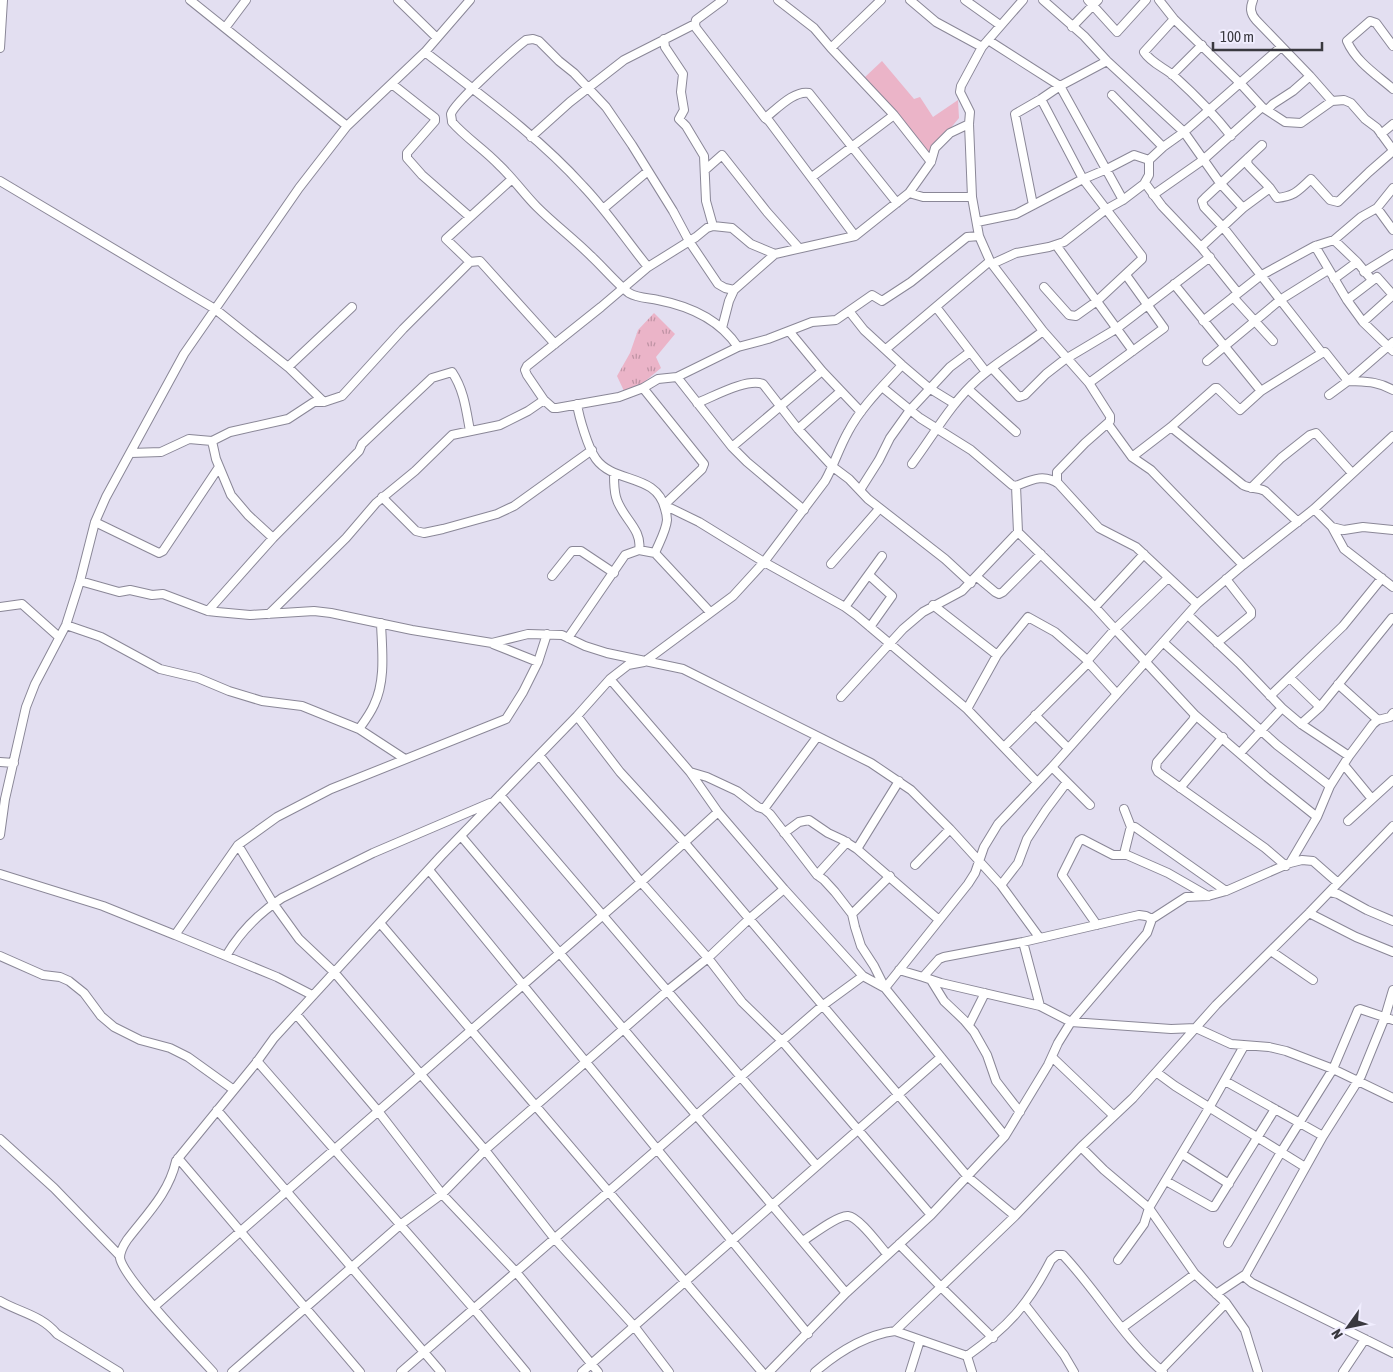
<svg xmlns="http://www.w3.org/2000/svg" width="1393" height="1372" viewBox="0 0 1393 1372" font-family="'Asap Condensed',sans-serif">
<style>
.grass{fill:#ebb4c8}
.park{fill:url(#park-tufts)}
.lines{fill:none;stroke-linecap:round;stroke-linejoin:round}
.street-casing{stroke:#8a8797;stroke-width:10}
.street{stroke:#fff;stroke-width:8}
</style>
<defs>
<pattern id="park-tufts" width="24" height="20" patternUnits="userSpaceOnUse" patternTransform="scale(1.25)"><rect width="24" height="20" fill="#ebb4c8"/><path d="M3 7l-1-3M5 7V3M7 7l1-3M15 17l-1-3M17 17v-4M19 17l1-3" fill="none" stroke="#bf93a4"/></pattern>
</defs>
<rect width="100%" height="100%" fill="#e3dff1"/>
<path class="grass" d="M882,61L914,99L920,97L933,117L958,100L959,118L929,154L864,78Z"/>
<path class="park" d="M654,313L675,334L656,357L661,368L637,388L624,391L617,376L630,353L638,330Z"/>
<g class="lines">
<defs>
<path id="street" d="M190,0L347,126
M398,0L437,38
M723,0L696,20L695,24L696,28L765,118L769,121L855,236
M778,0L814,28L831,48L894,115L931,162
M910,0L936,22L982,47
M965,0L1000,25
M1043,0L1084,36L1107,61L1184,132L1220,183L1243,208L1270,188L1277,198C1295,196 1298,191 1311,179L1330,200L1338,202L1369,172L1393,151
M1088,0L1117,32L1146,0
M1159,0L1174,19L1240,83L1262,107L1285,122L1301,123L1332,101
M1253,0C1250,8 1250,13 1256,20L1310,76L1332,101L1344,100L1351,103L1365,119L1377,128L1393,150
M1174,19L1144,52C1151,63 1165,68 1174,76C1195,95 1214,114 1231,136
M1072,27L1098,0
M225,28L246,0
M664,39L665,47L683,74L681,92L684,110L679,119L686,126L704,156L706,201L713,226
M988,40L1060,86L1123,200
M1393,46L1376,23L1370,21L1347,41C1356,62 1377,75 1393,89
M0,48L3,0
M831,48L881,0
M425,52C479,94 537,135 583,186C607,211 626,240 648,267
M1172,75L1202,45
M392,84L435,118V121L407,153V158L422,175L470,217
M1112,95L1163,147
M1267,110L1273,104L1293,91L1310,76
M765,118C776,110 794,90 809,93L897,203
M1381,134L1393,124
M531,137L570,102L624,60L695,24
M1262,145L1205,198L1202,201L1204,207L1223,227L1322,353L1325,352L1348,381C1365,382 1378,381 1393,390
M1248,158L1247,163L1249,166L1270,188
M705,170L722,155L767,212L799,248
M812,177L894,115
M0,181L215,309L288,367L324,402
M1145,183L1162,206L1201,247L1238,293
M1393,188L1377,208L1361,217L1334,240L1315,246L1347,300L1363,322L1393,351
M909,193L931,162L935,148L950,133L969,124
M1153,195L1203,160L1262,107
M1033,205L1015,114L1041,99
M1377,208L1393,230
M603,209L648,171
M977,222L1016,214L1081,180L1107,169L1134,155L1149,160
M1334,240L1357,262L1372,280
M1056,245L1133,351
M1201,247L1243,208
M990,261L992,264L1016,253L1049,247L1064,242L1105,210L1123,200L1144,184L1149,175V160L1163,147L1184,132L1281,47
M990,261L979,236L972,197L969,124L970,112L960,92L961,86L982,47L1023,0
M470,262L480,261L555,344
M992,264L1043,331L1089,383
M1364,272L1393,254
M1126,275L1164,328L1089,383L1110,416V421L1085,443L1057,472V482L1099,528L1136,547L1197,604
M1334,279L1357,262
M1174,284L1261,391
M1044,287L1069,315L1076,316L1097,301L1142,259V256L1083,179L1041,99L1060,86L1107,61
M734,290L725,288L718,284L689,241L673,211L632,145L606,107L574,73L559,61L539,41L533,39L526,40C514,49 454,103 451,114C451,116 452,119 452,122C466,138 484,149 499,165C513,178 524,194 537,207C554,224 574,239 591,256C602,266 617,284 629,293C637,298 649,298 658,300C689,306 720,320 738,347
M1233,297L1273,341
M1347,300L1377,277L1393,295
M936,307L986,372
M849,311L864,330L902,365L929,388L955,404
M1203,321L1260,276L1315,246
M1363,322L1393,295
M722,328L729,301L734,290L775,254
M789,331L822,371L861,412
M886,349L990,261
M1207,361L1280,300L1328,270
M288,367L352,307
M992,368L1019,397L1025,395L1046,374L1064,360L1116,329L1210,257
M677,377L732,447L747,462L804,510
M882,387L920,418L971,450L1012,485L1016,486C1031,480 1044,473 1059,484
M643,388L704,464L702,469L664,505L699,522L764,562L845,607L856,615L967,709L1037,782
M968,389L1016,432
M1329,395L1348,381L1393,342
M544,400L527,375L525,370L527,366L601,307L648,267L696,237L707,228L713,226L732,228L751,244L775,254L855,236L909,193L923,197H972
M697,403C713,397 746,378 763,384L798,429L833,467L849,479L868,499L945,559L971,583
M577,404C579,417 588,448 596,459C614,484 657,473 665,509C666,512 667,517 667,520C666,531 659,543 655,553
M1108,424L1132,457L1151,470L1243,565
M1171,427L1243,485C1250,489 1257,487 1265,491L1298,522
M798,429L841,391
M212,441L216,459L231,495L248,515L273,538
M732,447L822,371
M131,453L161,452L189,439L212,441L230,432L288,419L314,402H324L342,396L403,329L470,262L446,239L512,179
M1132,457L1171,427L1215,388H1217L1240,410L1261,391L1322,353
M912,464C933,436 951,403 978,379C998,361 1023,347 1043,331
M614,474C614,481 614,490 616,497C621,517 643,529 639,550
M1016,486L1018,532
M1251,488L1281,458L1310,435L1316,433L1352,473
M860,490L879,460L890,438L910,410L950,367L970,352
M382,497L416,531L424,533L443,529L497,514L514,506L592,450
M1314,509L1332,527L1344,530L1363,527L1393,530
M95,522L159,553L163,551L219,467
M1332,527L1344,549L1393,587
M831,564L879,509
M869,575L892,596L870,627
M552,576L572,551H581L614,573
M977,577L995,592L999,594L1003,592L1041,554
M1168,578L1115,629L1195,715L1193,720L1157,762L1156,768L1158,772L1265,848L1286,866
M80,581L119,592L130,590L152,595L163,594L208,611L217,612L250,615L314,611L331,613L412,630L492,643L528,634L562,635L585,646L607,653L683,669L871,763L911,790L950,829L1001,885L1039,937
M933,605L997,655
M0,607L22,604L59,637
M845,607L882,556
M1095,607L1144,554
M208,611L273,538L359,451L362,444L432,378L452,372C464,390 466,409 470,431
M269,614L346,538L376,503L415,471L452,435L500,425L528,411L544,400L553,408H557L619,397L643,388L658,379L677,377L738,347L768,339L812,322L836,320L872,295L882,301L911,282L967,237L979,236
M1188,615L1239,663L1282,708L1301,724L1349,756
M66,625L101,637L160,669L198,678L229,691L262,701L302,706L359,729L405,759
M568,638L625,555L639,550L655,553L710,612
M1163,642L1277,745L1330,786
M1217,643L1251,615V611L1226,579
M538,662L547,634
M1290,678L1320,707
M610,679L690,772L707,777L737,791L758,807L764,809L770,814L817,875L824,880L835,892L852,914L855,927L861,946L874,966L885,988
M1338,684L1378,720
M1270,696L1343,626L1382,578
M841,697L903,629L923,612L962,591L1018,532L1095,607L1115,629L1087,661L1117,694
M967,709L997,655L1028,617L1055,632L1087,660
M1194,714L1267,777L1317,817
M1035,715L1068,748
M577,716L620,772L685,843L968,1177L1015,1216
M1301,724L1320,707L1392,618L1393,619
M359,729C364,722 370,714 374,705C386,680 382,650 381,623
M1004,747L1088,663
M1240,753L1282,708
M539,755L641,882L708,958L742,1002L782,1041L931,1215
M0,762L14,763
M1344,765L1372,799
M690,772L718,812L784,889L863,976L885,988
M1067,782L1090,805
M1180,788L1223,737
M500,795L817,1166
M764,809L817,737
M1124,809L1131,827
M1348,821L1393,780
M784,833L799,822L809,820L828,833L843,840L857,849L939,920
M0,835L5,799L26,707L35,684L66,625L80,581L95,522L106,497L184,354L299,188L347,126L425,52L470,0
M461,836L846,1293
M238,845L273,903L299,939L334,972L485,1150L554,1238L634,1326L669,1372
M857,849L899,781
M1124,854L1130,830L1131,827H1135L1226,891
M1290,863L1317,817L1330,786L1349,756L1373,724L1378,720L1390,717L1393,713
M915,865L950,829
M429,870L808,1334
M0,874L103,906L175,935
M817,875L847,842
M1001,885L1018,863L1027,839L1046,810L1067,782L1052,767
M1330,892L1338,894L1367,910L1393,921
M1309,913L1356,937L1393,952
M852,914L890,876
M380,923L762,1372
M1097,925L1062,875L1079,841L1082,839L1113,855H1127L1168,873L1208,896
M1023,942L1040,1006
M1271,951L1313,980
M0,956L43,975L60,977L69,981L84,993L101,1016L114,1027L140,1040L170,1048L188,1057L234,1090
M226,956C240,932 259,913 282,898L373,853L490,803
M899,970L923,977L939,959L944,957L1023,942L1139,915L1146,916L1152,919L1186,897L1208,896L1226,891L1290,863L1302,860L1313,861L1338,883
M923,977L941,983L1040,1006L1071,1022L1171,1029L1196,1028L1231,1044L1269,1047L1286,1051L1333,1069L1393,1098
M931,980L944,1001L964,1020L974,1032L987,1055L996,1081L1020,1112
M1393,990L1385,1017L1361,1076L1323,1136L1246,1274V1278L1252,1283L1393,1353
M312,995L277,977L175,935L238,845L277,817L331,789L506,719L523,692L538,662L493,644
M296,1014L378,1111L442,1194L516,1272L598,1372
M969,1025L985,993
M1052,1057L1114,1116
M257,1061L474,1309L526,1372
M1156,1072L1175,1086L1305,1167
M1225,1081L1323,1136
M217,1110L441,1372
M1005,1136L1048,1065L1058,1043L1071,1022L1147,933L1152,919
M0,1139L54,1188L120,1256
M1081,1147L1104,1170L1149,1208L1195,1274L1226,1303L1245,1330L1258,1372
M1182,1154L1229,1184
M178,1158L360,1372
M1166,1181L1212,1207H1214L1275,1109
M803,1241C812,1235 838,1215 848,1216C859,1217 879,1245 887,1254
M1228,1243L1281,1152L1333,1069L1358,1010L1360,1009L1393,1020
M899,1244L941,1287L993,1338
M1118,1260L1144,1224L1149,1208L1209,1108L1244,1046
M1216,1294L1246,1274
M0,1301C21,1313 41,1315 57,1334L119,1372
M1025,1305L1064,1355L1074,1372
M155,1306L641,882L718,812
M1122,1328L1195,1274
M895,1331L967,1356L972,1372
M967,1356C1008,1327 1028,1305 1051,1260L1057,1255H1063C1098,1292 1124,1339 1163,1372
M1161,1370L1226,1303
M213,1372C196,1353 123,1278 120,1258C120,1251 123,1246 127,1240C146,1215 169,1193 176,1161L256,1063L274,1038L441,856L577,716L610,679L628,665L644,662L733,596L764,562L825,481C834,465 839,448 848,432C861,407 883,386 902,365
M232,1372L400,1225L442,1194L485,1150L667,991L708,958L749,919L784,889
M401,1372L822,1006L863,976
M582,1372L941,1057
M769,1372L846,1293L931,1215L1005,1136L885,988L968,884L975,873L984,847L998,824L1052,767L1197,604L1243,565L1314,509L1393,436
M815,1372C837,1353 865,1335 895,1331L1015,1216L1081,1147L1133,1098L1216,1005L1309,913L1393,826
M910,1372L920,1340
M1343,1372L1365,1339"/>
</defs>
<use href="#street" class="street-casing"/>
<use href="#street" class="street"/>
</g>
<g transform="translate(1348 1327) rotate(237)" stroke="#f0edfe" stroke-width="4" paint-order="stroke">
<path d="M0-4L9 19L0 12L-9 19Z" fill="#39383f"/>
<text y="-8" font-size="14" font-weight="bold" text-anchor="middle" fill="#39383f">N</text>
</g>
<path d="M1213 42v8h109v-8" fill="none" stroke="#39383f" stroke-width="2.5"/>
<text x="1220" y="42" font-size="15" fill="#39383f" stroke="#f0edfe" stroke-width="4" paint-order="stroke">100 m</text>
</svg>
